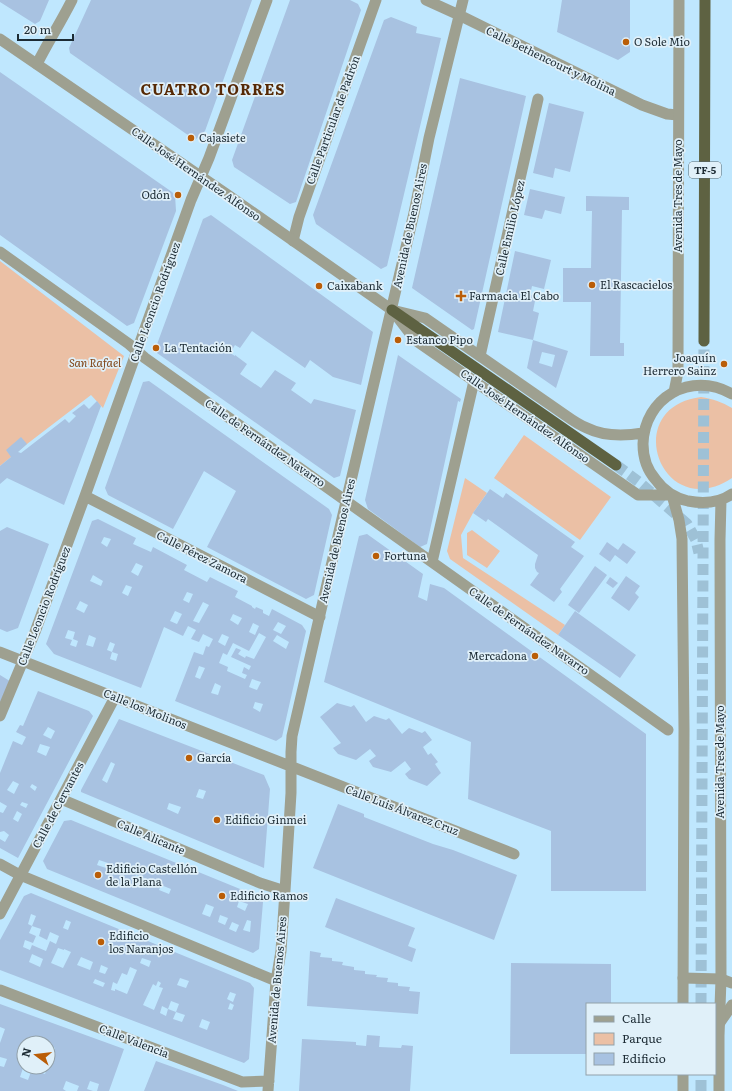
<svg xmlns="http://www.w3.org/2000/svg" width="732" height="1091" viewBox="0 0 732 1091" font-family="Literata,serif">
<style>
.green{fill:#ebc0a5}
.building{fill:#a8c2e1;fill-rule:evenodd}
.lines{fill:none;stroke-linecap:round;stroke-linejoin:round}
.trunk-tunnel{stroke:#9ec1d6;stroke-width:11;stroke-dasharray:11 5.5;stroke-linecap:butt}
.pedestrian{stroke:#9ea090;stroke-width:11}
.minor{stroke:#9ea090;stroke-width:11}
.tertiary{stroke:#9ea090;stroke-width:11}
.trunk{stroke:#5e6242;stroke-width:11}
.poi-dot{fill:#ba5d07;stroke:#e0f0f9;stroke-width:1.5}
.labels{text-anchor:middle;stroke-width:3.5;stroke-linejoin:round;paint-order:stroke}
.shield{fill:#e0f0f9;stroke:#57666f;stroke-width:1}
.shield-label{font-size:10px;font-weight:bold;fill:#1c2b34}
.poi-label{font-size:11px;fill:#1c2b34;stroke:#e0f0f9;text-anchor:start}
.street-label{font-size:11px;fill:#1c2b34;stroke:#e0f0f9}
.park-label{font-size:11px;font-style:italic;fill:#814619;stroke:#e0f0f9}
.district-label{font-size:15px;font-weight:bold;letter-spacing:1px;fill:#562905;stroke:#e0f0f9}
</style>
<rect width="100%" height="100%" fill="#bfe7fe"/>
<path class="green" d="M0,261L124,356L103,408L91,395L27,444L0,466Z
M701,397C713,399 722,402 732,408V478C661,525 619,407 701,397Z
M524,435L611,497L580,540L494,478Z
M465,478L487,493L473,513L461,535L463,558L565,625L558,635L450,559L447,551Z
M472,530L500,551L487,568L467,555V533Z"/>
<path class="building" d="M0,0H49L40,21L35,24L0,2Z
M91,0H252L205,131L195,140L70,53L69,48Z
M290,0H350L358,4L361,10L296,202L290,204L234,167L232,160Z
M562,0H630V52L618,60L557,32Z
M391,17L417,27L416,33L441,38L387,266L381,269L316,224L313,215L384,20Z
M0,72L172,192L175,195L176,211L134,323L127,326L0,235Z
M460,78L526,96L474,329L472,330L412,288Z
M549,103L584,112L570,172L555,168L553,178L533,173Z
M530,189L565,197L561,214L545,210L542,219L524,215Z
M586,196L629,197V210H622L620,343H624V356H590L591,302H563V268H591L592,211H586Z
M211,215L373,332L361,385L333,377L310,360L305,368L252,331L240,348L235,345L230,353L235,356V355L247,364L240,374L261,388L275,370L296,383L291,390L311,404L314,399L356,410L340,476L334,478L157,353L156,347L203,219Z
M515,251L551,260L544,289L532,286L530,295L536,296L533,311L539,313L533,340L568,351L556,388L527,368L533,340L498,332ZM542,352L555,355L552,367L539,363Z
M398,355L461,399L460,402L458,401L427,544L420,547L368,509L365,500Z
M149,381L329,509L332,515L314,595L306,599L207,547L236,491L204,471L173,529L108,495L105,488L143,382Z
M97,401L101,406L64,505L7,478L0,484V466L11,457L6,450L21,437L27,444L18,452L21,453L65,419L69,423L76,416L72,413L84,404L89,409Z
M490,489L503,498L506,493L575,542L571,547L584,556L560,589L562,592L554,602L530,585L539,573L537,572L535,568V564L538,555L488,519L486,522L473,513Z
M98,519L136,538L133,544L151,552L153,547L187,565L184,570L207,582L210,577L238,591L235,597L252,606V607L255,609L256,607L263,610V613L269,616L272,609L302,625L306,631L282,737L276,741L175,701L194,652L203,655L206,646L209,647L213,639L203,634L199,642L191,639L196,630L188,626L183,636L164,627L141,688L54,654L46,644L92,521ZM104,537L111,539L107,547L101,543ZM136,563L143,566L138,576L131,572ZM93,575L103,581L101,586L90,581ZM126,585L132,587L128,596L122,593ZM187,592L193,594L189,603L183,600ZM80,601L88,605L84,613L76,609ZM203,602L209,605L199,623L193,621ZM175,611L182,614L177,624L170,621ZM233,614L242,618L238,625L230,620ZM278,622L286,626L281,634L273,630ZM253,623L259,626L255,635L249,632ZM68,630L75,632L73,639L78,641L76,647L70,645L72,640L65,638ZM259,633L266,637L254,659L246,656L245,658L238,654L241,650L236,648L231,657L251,666L249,670L244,667L242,673L247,675L245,679L227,671L228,667L219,663L223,653L227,655L233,643L249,651ZM222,634L229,637L225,646L218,642ZM89,635L96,638L93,647L86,645ZM277,635L289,642L286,649L273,641ZM110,642L115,644L112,652L118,654L116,661L110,659L112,652L107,650ZM199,666L205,668L200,679L195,677ZM252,679L261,682L257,690L249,687ZM215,683L221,686L218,695L211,693ZM255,702L263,704L260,712L253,708Z
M7,527L49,544L18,628L7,632L0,629V531Z
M367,534L423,574L418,597L427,601L430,584L444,588L646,734V891H551V831L468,799L471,742L324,682L359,536Z
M607,542L618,550L623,543L636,552L627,564L615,555L610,562L599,554Z
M595,566L607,575L579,613L568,605Z
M626,576L640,586L635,593L639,597L629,611L611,598Z
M610,577L618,583L613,588L606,583Z
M575,611L636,655L620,678L558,635Z
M0,675L13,683L0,709Z
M38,691L89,711L93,716L18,858L0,848V839L5,842L9,835L4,831L0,832V812L3,813L7,806L0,802V773L13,741L22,745L26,737L16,732L20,725L23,726ZM48,727L55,731L51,739L43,735ZM40,744L50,747L46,756L37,752ZM13,781L19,784L14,794L7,790ZM32,784L37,787L35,791L30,787ZM22,802L28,804L26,808L20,805ZM17,811L22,814L18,822L13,819Z
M337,703L351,707L354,705L366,722L374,716L386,720L389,718L402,734L409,728L422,733L425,731L432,740L423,747L428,755L431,753L438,762L435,764L441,773L427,786L409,779L405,774L411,769L405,761L391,772L373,767L369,761L376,756L370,749L356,760L338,754L333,748L341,743L320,717Z
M119,719L264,775L270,789L264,868L81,792V790ZM111,762L115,764L107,783L102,780ZM199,789L206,791L203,799L196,797ZM169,803L181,807L178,814L167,809Z
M338,804L364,814V817L433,844L453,850L517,875L494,940L313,868Z
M71,820L257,896L263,902L259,949L253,953L47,869L43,861L64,821ZM99,860L108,863L106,868L97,865ZM136,875L149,880L147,886L134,880ZM161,885L171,889L169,894L159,890ZM239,901L248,904L245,911L237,907ZM206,904L214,907L210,917L202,914ZM220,915L228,918L225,925L218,922ZM247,920L251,921L250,932L243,930ZM232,922L239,925L236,932L229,929Z
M31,893L250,983L254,988L249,1059L244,1063L0,970V940L24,896ZM31,914L36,916L32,926L41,929L39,936L47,940L50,932L59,936L56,944L50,941L46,951L32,945L30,950L23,947L25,940L33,943L36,936L29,933L32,926L28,924ZM66,920L71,922L68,930L63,928ZM58,948L64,950V949L71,952L63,968L51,963ZM32,954L43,959L40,967L29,962ZM81,957L93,962L90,970L77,965ZM142,958L151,961L149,967L140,963ZM101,965L108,968L105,974L99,972ZM130,967L137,970L127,994L115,989V991L111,990L113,982L117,984L122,973L127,975ZM180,978L189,981L186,988L177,985ZM95,979L105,983L103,987L93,983ZM158,981L161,983L159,987L163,988L154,1010L143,1005L153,984L156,986ZM230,992L236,994L233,1002L227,999ZM171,1001L179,1004L176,1012L185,1015L182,1022L173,1019L176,1012L168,1009ZM230,1003L234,1005L232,1010L228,1009ZM162,1006L168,1009L166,1016L160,1013ZM202,1019L210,1022L207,1030L199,1027Z
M336,898L415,928L408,946L416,949L412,962L325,927Z
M310,951L321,953L320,957L332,958V961L343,962L342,965L354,967V970L365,971V974L377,975L376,977L388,978L387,982L398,983V986L410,987L409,991L420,992L418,1014L307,1006Z
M511,963L611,964V1004H587V1054H510Z
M0,1004L124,1049L109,1091H97L99,1084L90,1081L87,1089L93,1091H77L79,1086L66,1081L63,1089L66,1091H0V1066L4,1067L7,1059L0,1057V1043L5,1029L0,1027ZM24,1043H48V1045L55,1048L45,1074L35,1070L37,1067H28L32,1069L28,1080L20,1077L24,1065Z
M367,1035L380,1036L379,1047L401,1048L402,1045L413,1046L410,1091H299L302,1039L356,1042V1045L366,1046Z
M156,1061L223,1085L238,1091H144Z"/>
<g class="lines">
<path class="trunk-tunnel" d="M616,465L639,482L687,524L696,540L699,553
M701,1004L704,341
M701,1091V1074"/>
<path class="pedestrian" d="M0,252L129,344L145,358L668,730
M432,562L474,381"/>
<path class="minor" d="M426,0L459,15L642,105L667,114L678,115
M37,64C48,42 61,22 72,0
M293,241L299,217L376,0
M480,356L538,99
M85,496L320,617
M0,652L514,854
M0,716L35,632L85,496L191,200L209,158L267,0
M61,799L260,883L285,891
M0,864L20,875L276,981
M0,914L115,697
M683,978L721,979L732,983
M0,990L242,1082L269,1081
M719,1024L732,1005
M268,1091L276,981L281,951L285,891L291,793V752L292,736L341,523L414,213L429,138L463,0"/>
<path class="tertiary" d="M0,39L225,193L392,310L415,340L638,495H672
M392,310L425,318L565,415C572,420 579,425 587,428C605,437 625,436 643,433
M674,392L677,377L678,367L679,0
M732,394C691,370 644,398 643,444C643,457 647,470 656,480C664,491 675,498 688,501C703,504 719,503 732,494
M672,495L679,520L682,539L684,730L683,1004
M683,1091V1074
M719,1091V1036L721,979L720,540L721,500"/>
<path class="trunk" d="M392,310L616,465
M704,341L705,0"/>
</g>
<g class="poi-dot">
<circle cx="626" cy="42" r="4"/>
<circle cx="191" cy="138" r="4"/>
<circle cx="178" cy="195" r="4"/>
<circle cx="592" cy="285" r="4"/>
<circle cx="319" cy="286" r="4"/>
<path d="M459 290h4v4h4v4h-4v4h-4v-4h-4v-4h4z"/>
<circle cx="398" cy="340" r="4"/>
<circle cx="156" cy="348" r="4"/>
<circle cx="724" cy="364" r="4"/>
<circle cx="376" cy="556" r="4"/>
<circle cx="535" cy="656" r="4"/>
<circle cx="189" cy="758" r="4"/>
<circle cx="217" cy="820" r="4"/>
<circle cx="98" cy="875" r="4"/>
<circle cx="222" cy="896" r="4"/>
<circle cx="101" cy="942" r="4"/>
</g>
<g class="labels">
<rect class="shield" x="689" y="162" width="32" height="16" rx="3"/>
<g class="shield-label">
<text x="705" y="174">TF-5</text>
</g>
<g class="poi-label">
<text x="634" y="46">O Sole Mio</text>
<text x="199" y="142">Cajasiete</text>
<text x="170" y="199" text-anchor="end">Odón</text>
<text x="600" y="289">El Rascacielos</text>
<text x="327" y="290">Caixabank</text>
<text x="469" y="300">Farmacia El Cabo</text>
<text x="406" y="344">Estanco Pipo</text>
<text x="164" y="352">La Tentación</text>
<text x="716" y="362" text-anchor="end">Joaquín<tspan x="716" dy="13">Herrero Sainz</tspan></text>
<text x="384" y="560">Fortuna</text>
<text x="527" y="660" text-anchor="end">Mercadona</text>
<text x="197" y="762">García</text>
<text x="225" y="824">Edificio Ginmei</text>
<text x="106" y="873">Edificio Castellón<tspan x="106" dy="13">de la Plana</tspan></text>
<text x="230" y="900">Edificio Ramos</text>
<text x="109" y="940">Edificio<tspan x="109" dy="13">los Naranjos</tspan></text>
</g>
<g class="street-label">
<text transform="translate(551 61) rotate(26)" y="4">Calle Bethencourt y Molina</text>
<text transform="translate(333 120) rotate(-70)" y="4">Calle Particular de Padrón</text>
<text transform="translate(196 174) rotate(35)" y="4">Calle José Hernández Alfonso</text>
<text transform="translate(678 196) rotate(-90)" y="4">Avenida Tres de Mayo</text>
<text transform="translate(410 226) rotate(-78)" y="4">Avenida de Buenos Aires</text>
<text transform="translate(510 228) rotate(-77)" y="4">Calle Emilio López</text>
<text transform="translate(155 302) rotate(-70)" y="4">Calle Leoncio Rodríguez</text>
<text transform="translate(525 416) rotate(35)" y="4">Calle José Hernández Alfonso</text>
<text transform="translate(265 443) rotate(35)" y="4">Calle de Fernández Navarro</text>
<text transform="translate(337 541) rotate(-77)" y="4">Avenida de Buenos Aires</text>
<text transform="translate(202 557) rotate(27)" y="4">Calle Pérez Zamora</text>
<text transform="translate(44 606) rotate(-69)" y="4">Calle Leoncio Rodríguez</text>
<text transform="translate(529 631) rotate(35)" y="4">Calle de Fernández Navarro</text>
<text transform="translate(145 709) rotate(22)" y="4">Calle los Molinos</text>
<text transform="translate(720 762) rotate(-90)" y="4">Avenida Tres de Mayo</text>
<text transform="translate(58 805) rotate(-62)" y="4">Calle de Cervantes</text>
<text transform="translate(402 810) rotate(21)" y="4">Calle Luis Álvarez Cruz</text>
<text transform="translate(151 837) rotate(23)" y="4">Calle Alicante</text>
<text transform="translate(277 980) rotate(-85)" y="4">Avenida de Buenos Aires</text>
<text transform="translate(134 1041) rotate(21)" y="4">Calle Valencia</text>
</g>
<g class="park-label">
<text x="95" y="367">San Rafael</text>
</g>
<g class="district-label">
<text x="213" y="95">CUATRO TORRES</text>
</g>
</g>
<rect x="586" y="1003" width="130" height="72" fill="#e0f0f9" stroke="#92a1aa"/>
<rect x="594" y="1016" width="20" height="6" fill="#9ea090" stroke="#92a1aa"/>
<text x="622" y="1023" font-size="12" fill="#1c2b34">Calle</text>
<rect x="594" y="1033" width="20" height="12" fill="#ebc0a5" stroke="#92a1aa"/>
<text x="622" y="1043" font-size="12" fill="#1c2b34">Parque</text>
<rect x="594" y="1053" width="20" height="12" fill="#a8c2e1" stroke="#92a1aa"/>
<text x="622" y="1063" font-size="12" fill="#1c2b34">Edificio</text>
<g transform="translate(36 1055) rotate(285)"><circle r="19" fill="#e0f0f9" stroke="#92a1aa"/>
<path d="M0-3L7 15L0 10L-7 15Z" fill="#ba5d07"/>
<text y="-6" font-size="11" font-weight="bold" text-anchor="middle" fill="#1c2b34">N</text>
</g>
<path d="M18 34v6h55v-6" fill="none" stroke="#1c2b34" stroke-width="2"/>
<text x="24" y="34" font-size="12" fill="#1c2b34" stroke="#e0f0f9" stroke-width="3" paint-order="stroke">20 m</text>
</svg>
